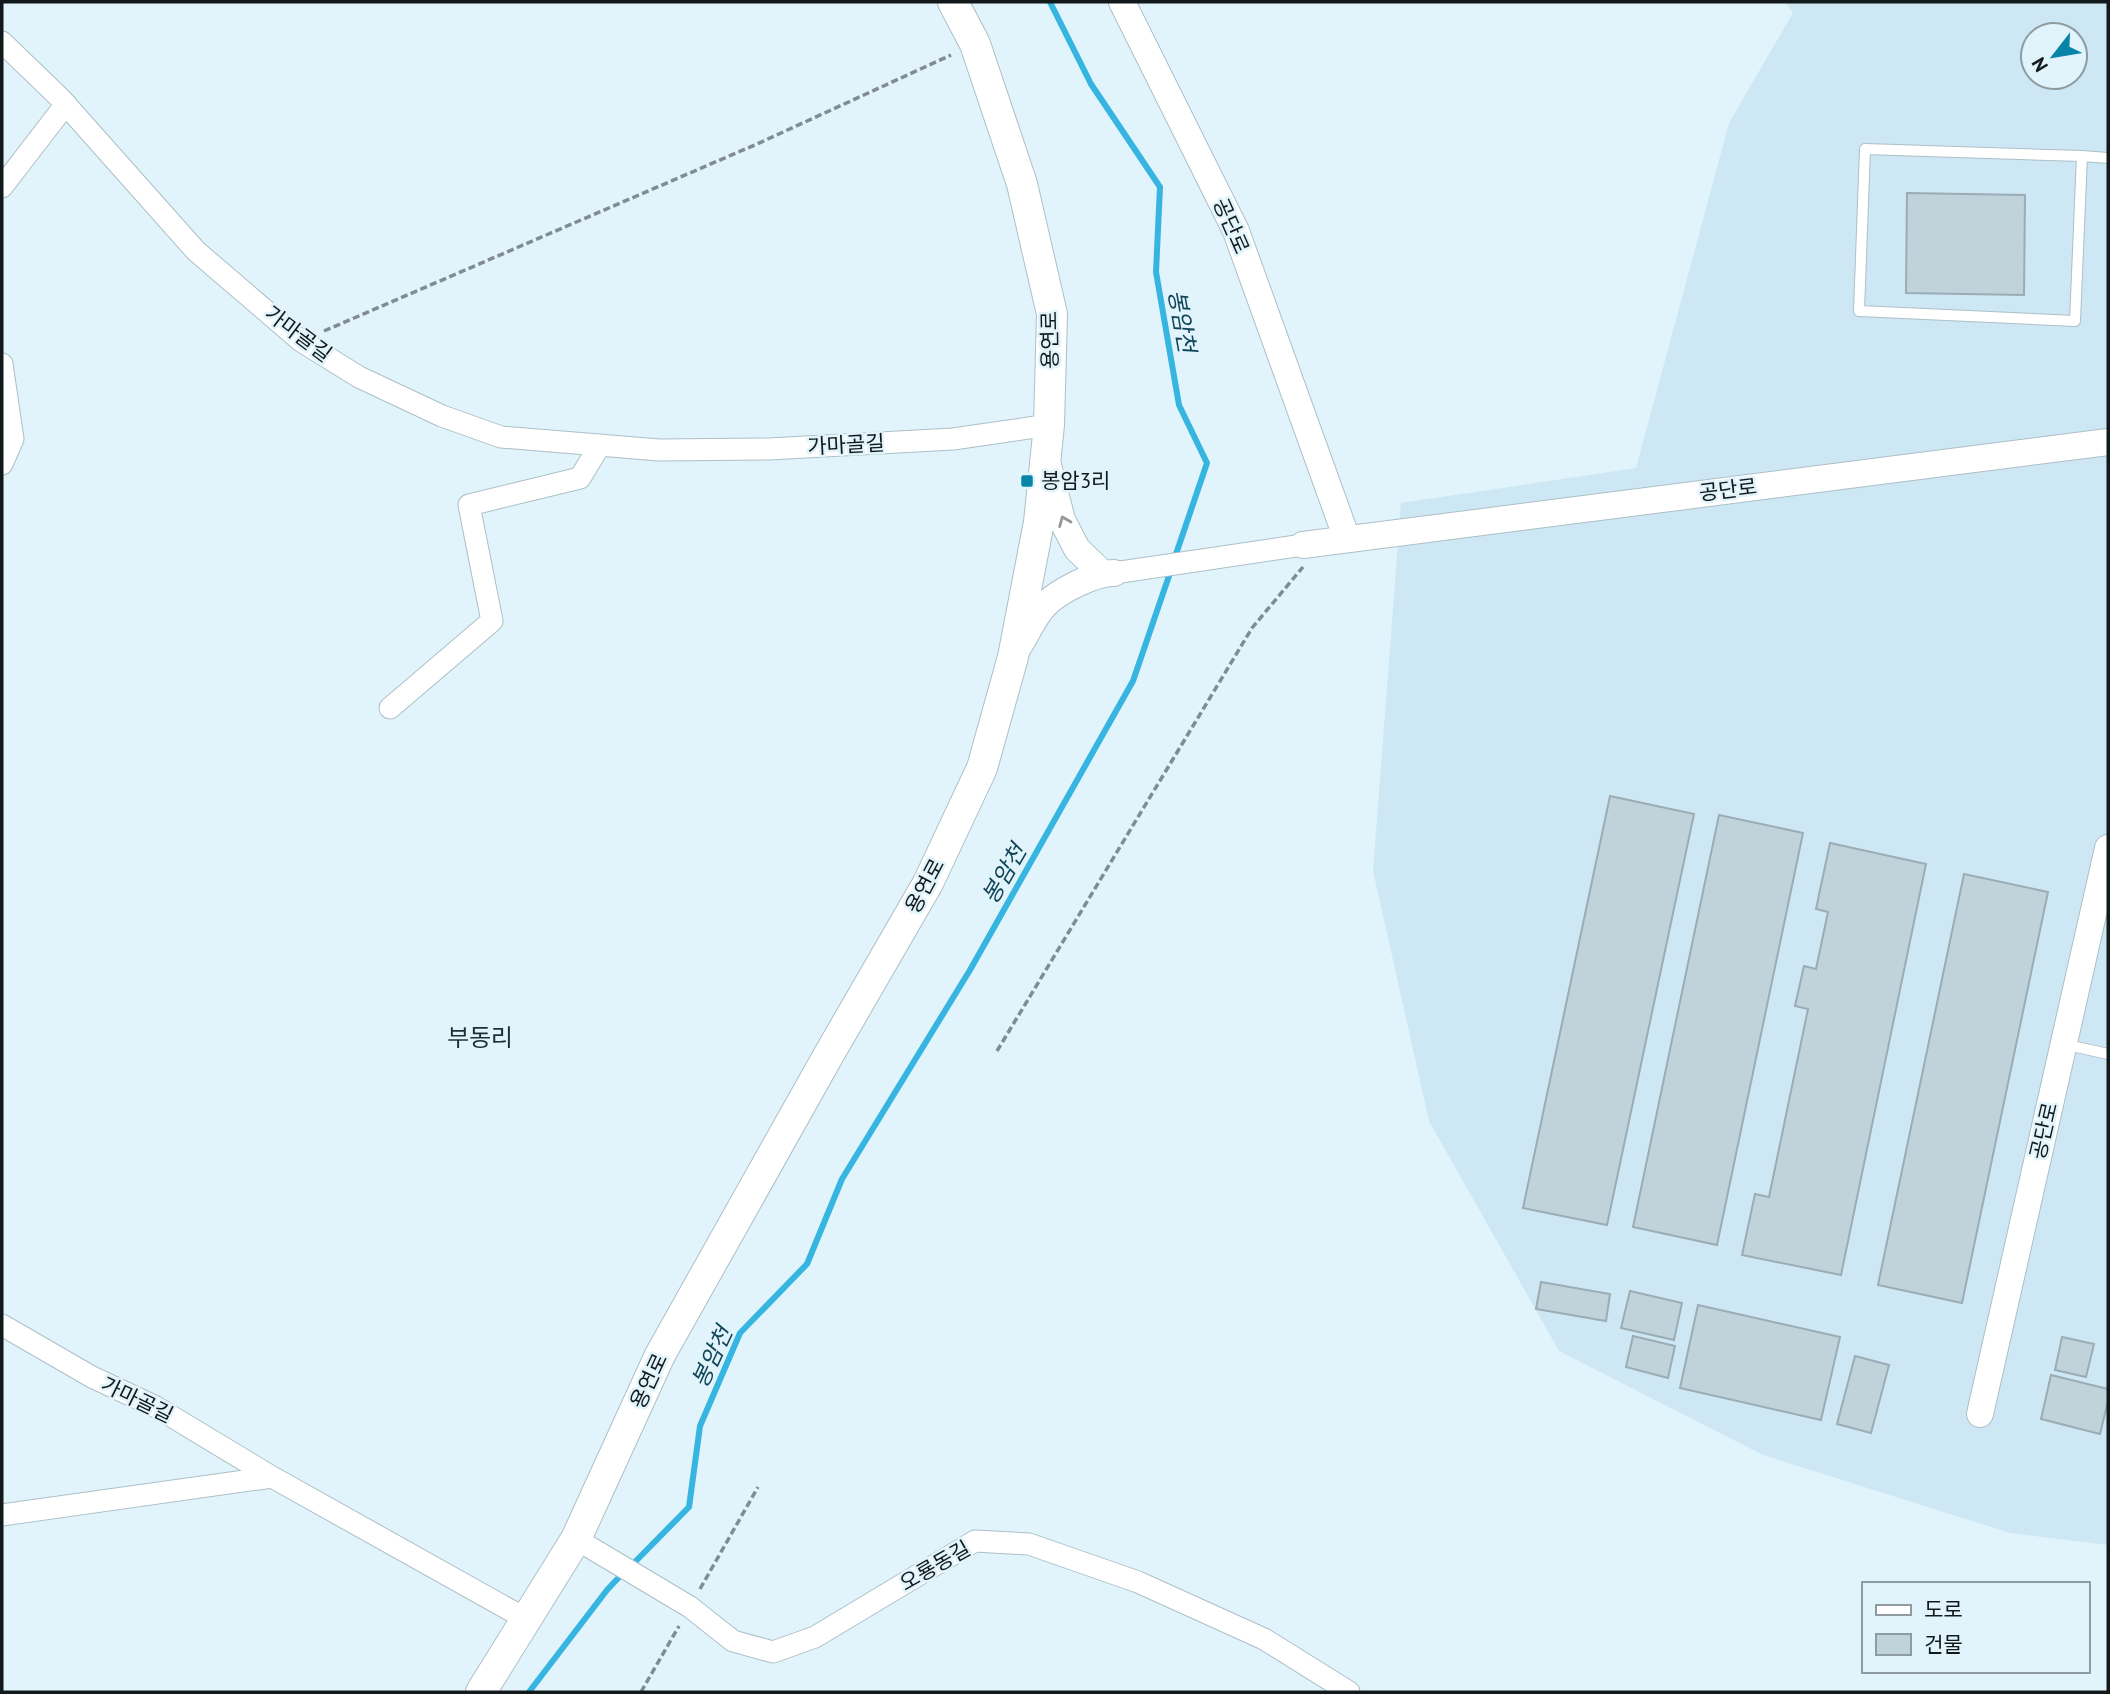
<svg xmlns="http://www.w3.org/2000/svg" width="2110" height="1694" viewBox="0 0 2110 1694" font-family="'PT Sans','Noto Sans KR',sans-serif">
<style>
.built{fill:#cde8f4;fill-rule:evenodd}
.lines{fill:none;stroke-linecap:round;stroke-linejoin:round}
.stream{stroke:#36b5e1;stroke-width:6}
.building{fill:#c0d2da;stroke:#9bacb4;stroke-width:2}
.service-casing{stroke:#adbfc7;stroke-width:12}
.minor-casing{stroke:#adbfc7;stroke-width:23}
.tertiary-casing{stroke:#adbfc7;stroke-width:28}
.secondary-casing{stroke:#adbfc7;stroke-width:32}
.path{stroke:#808c92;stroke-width:3.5;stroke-dasharray:7 3.5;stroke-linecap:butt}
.service{stroke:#fff;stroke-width:10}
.minor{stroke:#fff;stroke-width:21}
.tertiary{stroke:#fff;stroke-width:26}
.secondary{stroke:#fff;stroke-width:30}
.oneway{stroke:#949898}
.poi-dot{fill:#0884a8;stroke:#e1f3fb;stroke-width:2.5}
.labels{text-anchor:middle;stroke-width:5;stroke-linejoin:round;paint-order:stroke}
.street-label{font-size:21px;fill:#12191b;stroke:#e1f3fb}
.poi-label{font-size:21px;fill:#12191b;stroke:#e1f3fb;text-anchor:start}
.water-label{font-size:23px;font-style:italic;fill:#114658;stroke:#e1f3fb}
.quarter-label{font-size:24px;fill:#1f2e34;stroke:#e1f3fb}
</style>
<rect width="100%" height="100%" fill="#e1f3fb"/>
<path class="built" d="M1785,2H2108V1545L2010,1533L1763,1455L1559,1351L1429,1121L1373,871L1401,503L1636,468L1729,123L1793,13ZM2033,35H2075V77H2033Z"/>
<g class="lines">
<path class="stream" d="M1050,2L1091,84L1160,187L1156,272L1179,405L1207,463L1174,560
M631,1566L689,1507L700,1426L740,1333L807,1264L842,1179L970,970L1133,681L1171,570
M529,1692L607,1590L623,1573"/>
</g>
<path class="building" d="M1907,193L2025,195L2024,295L1906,293Z
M1610,796L1694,814L1607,1225L1523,1208Z
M1719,815L1803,833L1717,1245L1633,1227Z
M1830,843L1926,864L1841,1275L1742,1255L1755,1194L1769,1197L1808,1009L1795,1006L1804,966L1816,969L1828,912L1816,909Z
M1964,874L2048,892L1962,1303L1878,1285Z
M1541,1282L1610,1294L1606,1321L1536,1309Z
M1630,1291L1682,1303L1674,1340L1621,1328Z
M1698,1305L1840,1337L1821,1420L1680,1388Z
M1633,1336L1675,1346L1668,1378L1626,1367Z
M2062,1337L2094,1344L2086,1377L2055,1370Z
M1855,1356L1889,1365L1871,1433L1837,1424Z
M2051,1375L2108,1389V1401L2100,1434L2041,1419Z"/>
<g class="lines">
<defs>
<path id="service" d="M2082,156L2075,321L1859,311L1865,149L2082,156L2108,158
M2063,1044L2108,1054"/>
<path id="minor" d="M2,42L60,98L196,251L301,341L359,377L442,416L501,437L659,450L769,449L953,439L1049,425
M2,187L66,104
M2,364L13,439L2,464
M1114,573L1303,545
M390,708L492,621L469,505L580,478L600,445
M2,1325L92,1377L156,1407L272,1477
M2,1515L272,1477L526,1619
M576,1539L690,1607L733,1641L773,1652L815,1637L975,1541L1029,1544L1138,1582L1264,1639L1349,1692"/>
<path id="tertiary" d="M1122,2L1236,231L1347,539
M1048,465L1062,520L1077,549L1102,573
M1303,545L2108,442
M1017,649C1026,636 1033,618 1044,606C1058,591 1094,573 1114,573
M1980,1414L2108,848"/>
<path id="secondary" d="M481,1692L576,1539L660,1355L828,1056L928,883L982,768L1013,657L1039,522L1049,425L1052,314L1022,184L975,44L953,2"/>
</defs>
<use href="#service" class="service-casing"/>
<use href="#minor" class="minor-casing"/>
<use href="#tertiary" class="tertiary-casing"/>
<use href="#secondary" class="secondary-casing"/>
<path class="path" d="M324,331L757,144L951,55
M997,1051L1252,628L1303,567
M700,1589L758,1487
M641,1692L679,1626"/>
<use href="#service" class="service"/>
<use href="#minor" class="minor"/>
<use href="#tertiary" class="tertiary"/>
<use href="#secondary" class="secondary"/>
</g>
<defs><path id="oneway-chevron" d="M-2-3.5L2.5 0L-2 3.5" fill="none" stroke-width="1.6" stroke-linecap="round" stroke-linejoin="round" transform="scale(1.75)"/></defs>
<use class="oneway" href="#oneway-chevron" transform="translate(1064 521) rotate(-112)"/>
<rect class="poi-dot" x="1020" y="474" width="14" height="14" rx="3.5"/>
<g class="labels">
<g class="street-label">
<text transform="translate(1231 226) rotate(66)" y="7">공단로</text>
<text transform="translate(298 334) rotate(37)" y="7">가마골길</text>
<text transform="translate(1050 340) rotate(-91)" y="7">용연로</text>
<text transform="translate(846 445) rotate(-3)" y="7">가마골길</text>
<text transform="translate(1728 490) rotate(-7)" y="7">공단로</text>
<text transform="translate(925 886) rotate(-62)" y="7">용연로</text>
<text transform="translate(2044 1131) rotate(-77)" y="7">공단로</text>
<text transform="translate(649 1381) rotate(-65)" y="7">용연로</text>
<text transform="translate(137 1400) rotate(26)" y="7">가마골길</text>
<text transform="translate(935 1566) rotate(-30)" y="7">오룡동길</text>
</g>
<g class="poi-label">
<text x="1041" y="488">봉암3리</text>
</g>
<g class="water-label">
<text transform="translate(1182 321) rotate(80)" y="8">봉암천</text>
<text transform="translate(1004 874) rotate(-60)" y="8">봉암천</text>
<text transform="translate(712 1357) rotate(-65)" y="8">봉암천</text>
</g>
<g class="quarter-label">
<text x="480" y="1046">부동리</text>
</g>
</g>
<rect width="2110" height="1694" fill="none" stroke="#12191b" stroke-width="7"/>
<rect x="1862" y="1582" width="228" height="91" fill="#e1f3fb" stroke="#8e9ca1" stroke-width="2"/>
<rect x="1876" y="1605" width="35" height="10" fill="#ffffff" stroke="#8e9ca1" stroke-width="2"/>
<text x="1924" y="1617" font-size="21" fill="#12191b">도로</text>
<rect x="1876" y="1634" width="35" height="21" fill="#c0d2da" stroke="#8e9ca1" stroke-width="2"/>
<text x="1924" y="1652" font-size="21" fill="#12191b">건물</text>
<g transform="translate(2054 56) rotate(239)"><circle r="33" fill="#e1f3fb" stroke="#8e9ca1" stroke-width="2"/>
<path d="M0-5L12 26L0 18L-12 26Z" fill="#0884a8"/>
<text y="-10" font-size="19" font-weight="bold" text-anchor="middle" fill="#12191b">N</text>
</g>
</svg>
